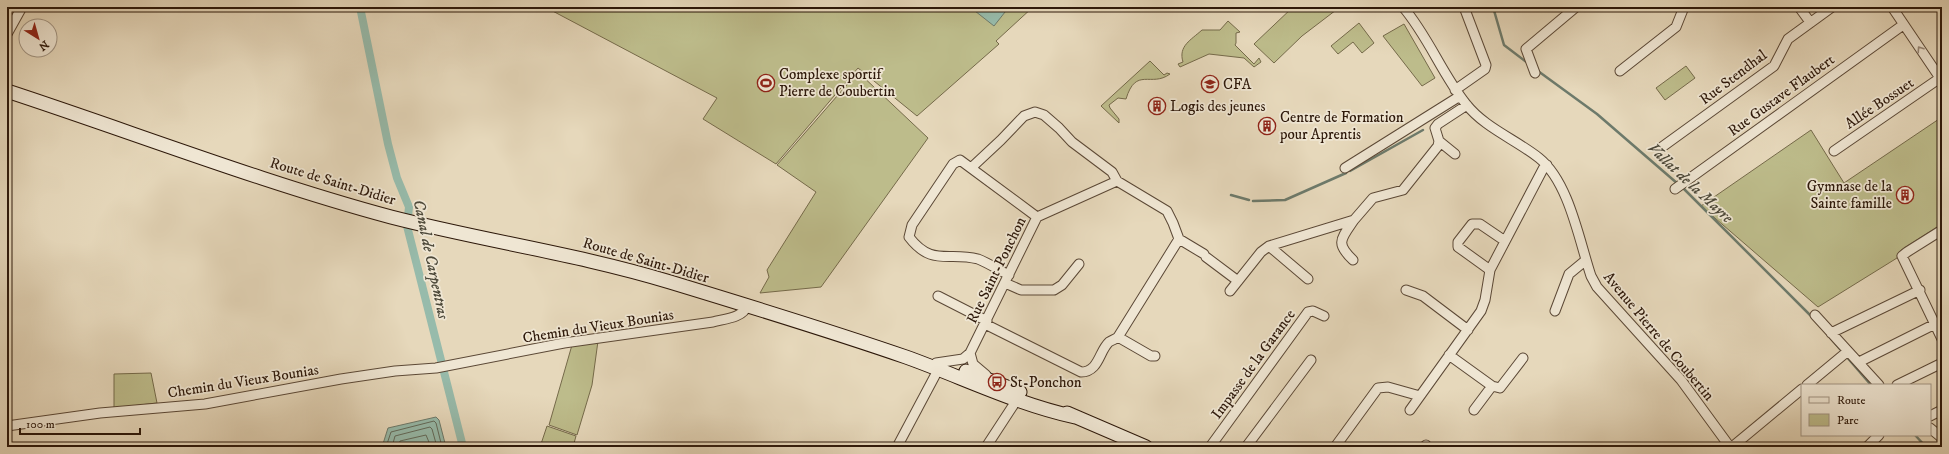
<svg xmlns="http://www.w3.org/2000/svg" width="1949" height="454" viewBox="0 0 1949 454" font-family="'IM FELL DW Pica',serif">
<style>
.green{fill:#bdbc8b;stroke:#756a4a}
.water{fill:#97bbab;stroke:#6d7a6b}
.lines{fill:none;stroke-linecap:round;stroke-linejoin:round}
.shore{stroke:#626a5a;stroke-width:1}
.stream{stroke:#6d7a6b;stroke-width:2.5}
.canal{stroke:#97bbab;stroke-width:8}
.street-casing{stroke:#5b4836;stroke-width:11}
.secondary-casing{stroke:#2d180a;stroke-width:15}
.street{stroke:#efe6d3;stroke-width:9}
.secondary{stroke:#efe6d3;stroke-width:13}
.oneway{stroke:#988979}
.labels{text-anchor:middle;stroke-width:3.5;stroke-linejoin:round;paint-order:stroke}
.poi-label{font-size:15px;fill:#2d180a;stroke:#efe6d3;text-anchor:start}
.street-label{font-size:15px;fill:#2d180a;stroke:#efe6d3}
.water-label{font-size:16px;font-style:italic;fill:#4d493a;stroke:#efe6d3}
</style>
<rect width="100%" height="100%" fill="#e6d8bb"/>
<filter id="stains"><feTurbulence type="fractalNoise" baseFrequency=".005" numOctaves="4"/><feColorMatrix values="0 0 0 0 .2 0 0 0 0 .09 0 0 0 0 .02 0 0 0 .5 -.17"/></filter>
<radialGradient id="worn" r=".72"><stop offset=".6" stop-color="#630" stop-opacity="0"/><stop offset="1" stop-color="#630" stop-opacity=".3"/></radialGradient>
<path class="green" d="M545,7H1033L996,41L999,44L917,116L858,68L776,164L703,119L717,98Z
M1293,7H1340L1302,36L1274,63L1254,44Z
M1228,21L1240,32L1236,33V43L1235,45L1254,64L1259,58L1261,62L1254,67L1244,58L1209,54L1180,67L1178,64L1183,62C1178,46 1191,40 1202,30H1220Z
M1359,23L1374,43L1362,53L1353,42L1338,54L1331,46Z
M1404,24L1435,78L1422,86L1383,36Z
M1150,61L1164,75L1167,73L1170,74C1151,88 1136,66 1126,99L1118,98L1109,105L1110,108L1119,119V123L1101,106Z
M1686,66L1695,78L1665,100L1656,88Z
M858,72L928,138L821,287L760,293L769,277L767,270L816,192L777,165Z
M1942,117V224L1901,250L1897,258L1818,307L1701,206L1811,130L1844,183Z
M598,341L592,385L577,435L549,425L572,345Z
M151,373L157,403L114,408V374Z
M547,426L576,436L573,447H540Z"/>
<path class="water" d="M978,7H1009L994,26L975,11Z
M436,417L439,420L446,447H382L388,428Z"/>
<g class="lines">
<path class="shore" d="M386,447L391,432L434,421L436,423L442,447
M392,447L395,436L430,427L432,429L437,447
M398,447L400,441L426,435L431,447"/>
<path class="stream" d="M1493,7L1504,45L1529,64
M1538,71L1597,114L1678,184
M1350,171L1423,130
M1682,187L1813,318
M1231,195L1249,200
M1253,201L1285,200L1346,173
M1827,334L1871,385
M1915,435L1926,447"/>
<path class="canal" d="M360,7L388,144L397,178L409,207L407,226L463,447"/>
<defs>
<path id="street" d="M1403,7C1428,36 1442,74 1466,104C1485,128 1515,139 1539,158C1569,182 1579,240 1591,276L1597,287L1681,380L1730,447
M1799,7L1810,22
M1892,7L1942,81
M7,34L22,7
M1620,71L1676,27L1684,7
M1535,73L1526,49L1576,7
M1455,90L1485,69L1486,65L1464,7
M1439,141L1455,154
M1662,147L1774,66L1788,39L1832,7
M1834,151L1940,78
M971,168L1001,140L1024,116L1035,112L1044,115L1059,128L1072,142L1112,172L1117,181
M1345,168L1460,96
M1675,189L1903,25
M1942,230L1907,252L1902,256L1942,339
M1179,239L1204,254
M1269,246L1308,279
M1206,257L1238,281
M1353,260C1335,243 1341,239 1354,220
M1490,270L1458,247V242L1472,224H1480L1505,241
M1009,275C999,270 988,263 978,259C948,251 932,267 909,237L912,225L953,164L960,160L1037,217
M1005,283L1021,290H1054L1062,285L1079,264
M1406,290L1423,296L1468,330
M1230,291L1261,252L1269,246L1354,220L1373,198L1403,190L1438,146L1439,141L1435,128L1438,124L1467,105
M938,296L987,321
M1555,311L1569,274L1586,260
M1815,315L1879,385
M985,324L1081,372C1099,372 1099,351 1109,342C1112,340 1116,339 1118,337L1179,239L1173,223L1167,211L1117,181
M1831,333L1920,290
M1118,337L1151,356H1155
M1449,355L1492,386L1500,388L1523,358
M1859,362L1935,324
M936,363L963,359L970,353
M986,375L973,364L970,353L1037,217L1117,181
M1807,385L1848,351
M1897,385L1942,363
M1410,410L1481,311L1485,300L1490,270L1543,169L1547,165
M1474,410L1492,386
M1930,416L1942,410
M7,426L100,413L205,404L341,379L395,371L436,368L564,343L713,322C723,319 743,318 747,306
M1930,428L1942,438
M897,447L938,370
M986,447L1020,395
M1210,447L1308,312L1313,311L1324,316
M1246,447L1311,360
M1335,447L1378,388L1388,387L1420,396
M1424,447L1426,445
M1732,447L1802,389
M1867,447L1879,435"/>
<path id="secondary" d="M7,91C135,133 261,182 391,217C484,241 578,254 670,282C749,306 828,330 906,357C962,377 1016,404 1075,417
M966,371L1020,392
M1067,413L1146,447"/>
</defs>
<use href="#street" class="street-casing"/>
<use href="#secondary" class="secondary-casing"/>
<use href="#street" class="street"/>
<use href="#secondary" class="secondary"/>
</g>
<defs><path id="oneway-chevron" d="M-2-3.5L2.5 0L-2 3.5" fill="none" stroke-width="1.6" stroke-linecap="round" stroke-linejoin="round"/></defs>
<use class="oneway" href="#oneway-chevron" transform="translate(1920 49) rotate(-124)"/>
<defs>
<symbol id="stadium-ring" viewBox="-11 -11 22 22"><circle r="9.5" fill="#efe6d3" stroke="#8f2418" stroke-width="1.5"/><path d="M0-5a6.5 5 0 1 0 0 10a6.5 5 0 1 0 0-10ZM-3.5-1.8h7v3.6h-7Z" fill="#8f2418"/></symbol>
<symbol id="school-ring" viewBox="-11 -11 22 22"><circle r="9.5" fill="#efe6d3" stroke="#8f2418" stroke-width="1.5"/><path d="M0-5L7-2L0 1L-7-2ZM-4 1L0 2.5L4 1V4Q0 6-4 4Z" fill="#8f2418"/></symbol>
<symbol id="building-ring" viewBox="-11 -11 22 22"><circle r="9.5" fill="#efe6d3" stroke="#8f2418" stroke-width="1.5"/><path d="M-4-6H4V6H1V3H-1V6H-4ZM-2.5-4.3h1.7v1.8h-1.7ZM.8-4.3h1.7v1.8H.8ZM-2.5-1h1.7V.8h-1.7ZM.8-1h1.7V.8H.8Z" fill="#8f2418"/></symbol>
<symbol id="bus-ring" viewBox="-11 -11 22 22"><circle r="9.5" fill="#efe6d3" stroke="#8f2418" stroke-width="1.5"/><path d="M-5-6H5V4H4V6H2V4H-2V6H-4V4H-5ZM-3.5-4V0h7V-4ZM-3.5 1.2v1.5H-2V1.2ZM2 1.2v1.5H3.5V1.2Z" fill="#8f2418"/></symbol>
</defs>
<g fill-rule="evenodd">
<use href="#stadium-ring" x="756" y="73" width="20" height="20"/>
<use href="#school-ring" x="1200" y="74" width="20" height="20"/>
<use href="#building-ring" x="1147" y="96" width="20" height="20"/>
<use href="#building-ring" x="1257" y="116" width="20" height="20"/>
<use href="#building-ring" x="1895" y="185" width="20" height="20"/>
<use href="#bus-ring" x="987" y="372" width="20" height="20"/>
</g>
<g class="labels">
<g class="poi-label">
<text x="779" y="79">Complexe sportif<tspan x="779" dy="17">Pierre de Coubertin</tspan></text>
<text x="1223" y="89">CFA</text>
<text x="1170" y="111">Logis des jeunes</text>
<text x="1280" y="122">Centre de Formation<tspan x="1280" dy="17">pour Aprentis</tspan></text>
<text x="1892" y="191" text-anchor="end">Gymnase de la<tspan x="1892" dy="17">Sainte famille</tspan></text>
<text x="1010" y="387">St-Ponchon</text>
</g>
<g class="street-label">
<text transform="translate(1733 77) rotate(-37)" y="5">Rue Stendhal</text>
<text transform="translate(1781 95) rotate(-36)" y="5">Rue Gustave Flaubert</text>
<text transform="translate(1879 103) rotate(-34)" y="5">Allée Bossuet</text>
<text transform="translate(333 181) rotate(17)" y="5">Route de Saint-Didier</text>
<text transform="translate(646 260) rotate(16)" y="5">Route de Saint-Didier</text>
<text transform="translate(996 270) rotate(-64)" y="5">Rue Saint-Ponchon</text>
<text transform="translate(598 326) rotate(-9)" y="5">Chemin du Vieux Bounias</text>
<text transform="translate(1659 336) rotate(50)" y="5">Avenue Pierre de Coubertin</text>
<text transform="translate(1253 364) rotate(-54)" y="5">Impasse de la Garance</text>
<text transform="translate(243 381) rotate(-9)" y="5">Chemin du Vieux Bounias</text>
</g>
<g class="water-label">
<text transform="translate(1691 182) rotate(43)" y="6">Vallat de la Mayre</text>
<text transform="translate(432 259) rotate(78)" y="6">Canal de Carpentras</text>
</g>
</g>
<rect width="1949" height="454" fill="none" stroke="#e6d8bb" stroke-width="24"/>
<rect x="8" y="8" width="1933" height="438" fill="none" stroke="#2d180a" stroke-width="2"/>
<rect x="12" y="12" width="1925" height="430" fill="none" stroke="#2d180a"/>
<rect x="1801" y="384" width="130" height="52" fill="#efe6d3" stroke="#a19483"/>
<rect x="1809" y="397" width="20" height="6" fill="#efe6d3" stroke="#a19483"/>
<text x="1837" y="404" font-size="12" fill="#2d180a">Route</text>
<rect x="1809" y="414" width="20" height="12" fill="#bdbc8b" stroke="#a19483"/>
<text x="1837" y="424" font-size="12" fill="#2d180a">Parc</text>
<g transform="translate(38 38) rotate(143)"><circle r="19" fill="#efe6d3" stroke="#a19483"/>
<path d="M0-3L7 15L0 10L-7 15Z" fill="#8f2418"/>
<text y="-6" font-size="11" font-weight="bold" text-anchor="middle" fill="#2d180a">N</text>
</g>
<path d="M20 428v6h120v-6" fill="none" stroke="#2d180a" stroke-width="2"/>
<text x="26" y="428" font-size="12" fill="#2d180a" stroke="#efe6d3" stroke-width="3" paint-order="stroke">100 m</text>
<rect width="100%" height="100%" filter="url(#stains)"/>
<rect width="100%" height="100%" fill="url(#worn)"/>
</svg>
